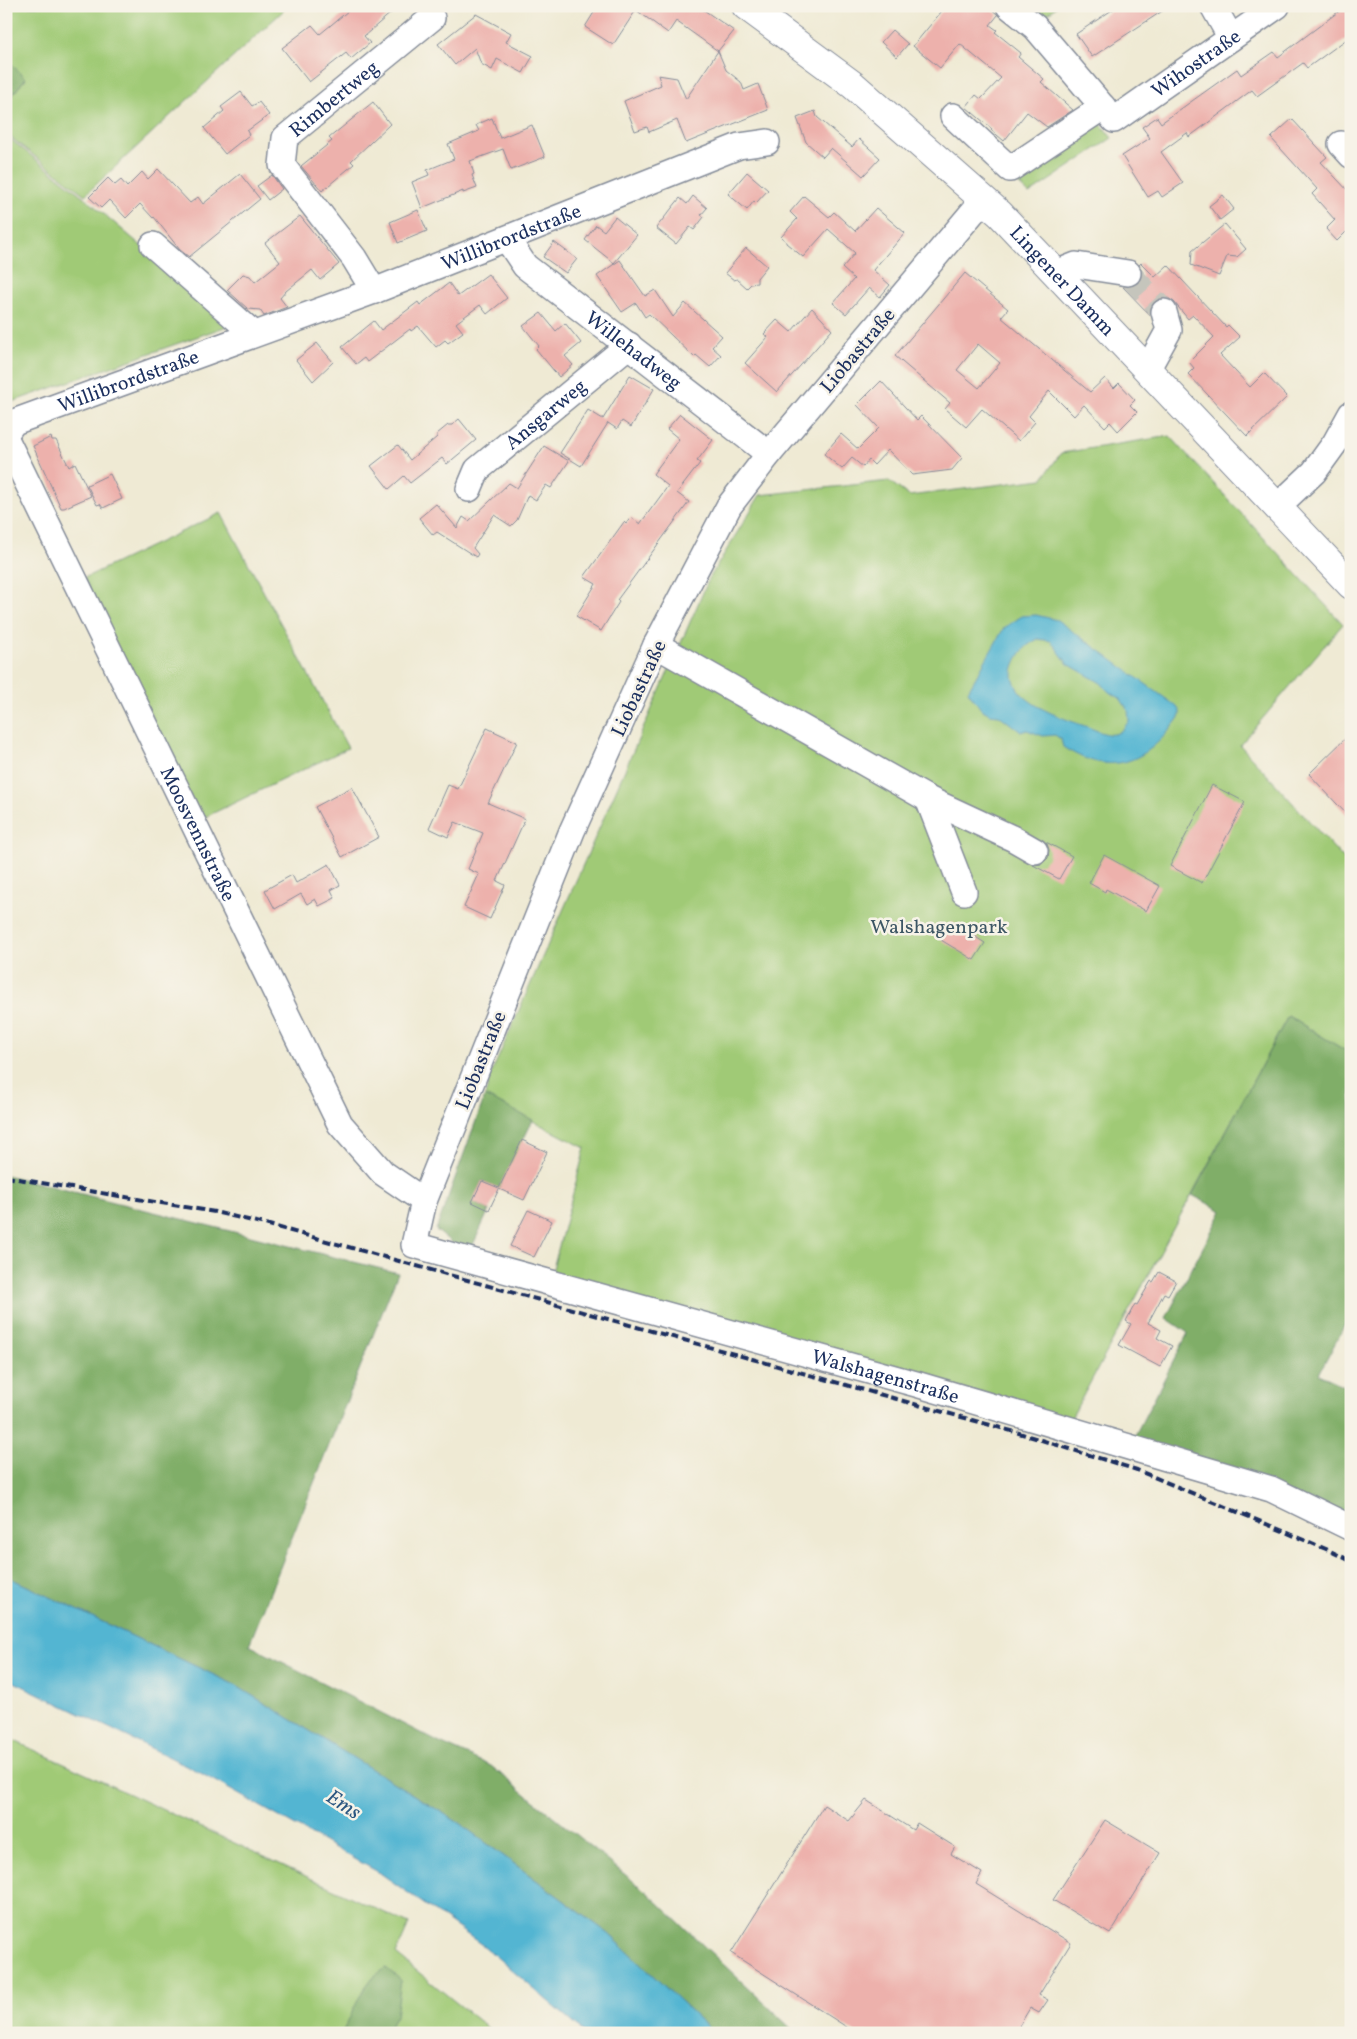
<svg xmlns="http://www.w3.org/2000/svg" width="1357" height="2039" viewBox="0 0 1357 2039" font-family="Vollkorn,serif">
<style>
.green{fill:#a0ca76;stroke:#5e7c6a}
.forest{fill:#80ae67;stroke:#4e6e62}
.water{fill:#53b5d2;stroke:#377298;fill-rule:evenodd}
.building{fill:#edb1ac;fill-rule:evenodd}
.lines{fill:none;stroke-linecap:round;stroke-linejoin:round}
.minor-tunnel{stroke:#c5c5bc;stroke-width:25;stroke-dasharray:25 12;stroke-linecap:butt}
.minor-casing{stroke:#858c99;stroke-width:28}
.major-casing{stroke:#858c99;stroke-width:30}
.minor{stroke:#fff;stroke-width:25}
.major{stroke:#fff;stroke-width:28}
.rail{stroke:#1b2f5e;stroke-width:4;stroke-dasharray:8 4;stroke-linecap:butt}
.labels{text-anchor:middle;stroke-width:5;stroke-linejoin:round;paint-order:stroke}
.street-label{font-size:20px;fill:#1b2f5e;stroke:#f7f3e8}
.park-label{font-size:20px;fill:#3c5664;stroke:#f7f3e8}
.water-label{font-size:21px;font-style:italic;fill:#2c5781;stroke:#f7f3e8}
</style>
<rect width="100%" height="100%" fill="#f7f3e8"/>
<filter id="ink" filterUnits="userSpaceOnUse"><feTurbulence type="fractalNoise" baseFrequency=".02" numOctaves="2"/><feDisplacementMap in="SourceGraphic" scale="10" xChannelSelector="R" yChannelSelector="G"/><feConvolveMatrix kernelMatrix="1 2 1 2 8 2 1 2 1" color-interpolation-filters="sRGB"/></filter>
<filter id="wash" filterUnits="userSpaceOnUse"><feTurbulence type="fractalNoise" baseFrequency=".0096" numOctaves="4" result="noise"/><feDisplacementMap in="SourceGraphic" scale="20" xChannelSelector="R" yChannelSelector="G"/><feGaussianBlur stdDeviation="1.12" result="paint"/><feColorMatrix in="noise" values="0 0 0 0 0 0 0 0 0 0 0 0 0 0 0 0 0 1.4 0 .05"/><feComposite in="paint" operator="in"/></filter>
<g filter="url(#wash)">
<rect width="100%" height="100%" fill="#efead4"/>
<path class="green" d="M6,6H279L284,10L85,195L6,134V103L26,78L6,59Z
M1025,6H1057L1041,20Z
M1095,117L1112,138L1029,194L1009,175Z
M6,136L84,197L233,324L6,404Z
M1170,436L1343,624L1240,745L1351,867V1054L1288,1016L1069,1422L551,1276L585,1148L485,1096L490,1076L709,579L760,495L889,481L909,496L1042,479L1061,453Z
M221,513L348,748L201,819L84,578Z
M6,1737L409,1924L396,1954L494,2033H6Z"/>
<path class="forest" d="M6,59L26,78L6,103Z
M1288,1016L1351,1054V1313L1319,1374L1351,1389V1514L1132,1441L1188,1333L1166,1318L1222,1211L1192,1195Z
M485,1096L533,1120L499,1189L482,1181L473,1202L489,1210L468,1256L436,1230Z
M6,1175L398,1273L249,1645L440,1743L491,1766L649,1894L796,2033H714L609,1934L459,1823L235,1685L6,1576Z
M386,1968L401,1980L396,2016L386,2033H342L363,1990L373,1977Z"/>
<path class="water" d="M1036,615L1057,620L1176,706L1180,711V716C1148,762 1113,779 1063,747L1061,739L1055,735L1043,736L1027,730L1021,732L999,715L990,714L981,709L968,691L1004,628L1022,616ZM1038,639L1051,641L1068,664L1101,683L1109,692L1120,698L1128,710L1129,721C1125,726 1122,732 1115,734C1106,736 1094,729 1085,726C1062,718 1001,699 1015,664C1020,652 1026,645 1038,639Z
M6,1576L235,1685L459,1823L609,1934L714,2033H585L485,1947L380,1873L188,1766L6,1678Z"/>
<g id="blocks">
<path class="building" d="M354,6H399L364,36L370,43L351,59L346,53L309,82L282,48L312,25L320,34Z
M598,6H698L734,31L718,51L726,70L741,82L744,90L758,84L768,110L686,143L677,120L649,132L647,127L635,131L624,101L661,85L658,75L677,78L686,99L718,51L676,21L668,33L636,10L613,45L585,27Z
M946,6H988L998,15L990,25L997,30L995,32L1021,53L1018,57L1044,79L1041,82L1073,110L1047,127L1027,112L1004,141L997,135L991,130L992,129L966,107L976,95L981,99L1001,78L960,44L940,68L913,46Z
M1118,6H1170L1092,57L1076,34Z
M1346,6H1351V36L1307,68L1303,63L1257,96L1252,90L1189,137L1187,133L1161,152L1183,183L1162,197L1158,191L1148,197L1122,156L1150,138L1142,127L1157,117L1161,123L1237,69L1241,75L1274,52L1278,57Z
M476,14L511,33L506,42L533,56L523,73L497,59L492,70L481,64L475,48L455,65L438,44Z
M892,30L908,44L897,57L881,42Z
M241,92L252,106L259,102L269,115L247,131L249,135L225,154L204,128L224,111L221,107Z
M373,102L390,124L351,161L354,164L322,191L301,166L332,141L329,138Z
M815,111L817,117L852,147L859,139L880,158L863,176L831,148L823,157L806,142L797,118Z
M492,118L500,138L532,125L545,157L511,170L503,149L470,161L474,174L472,175L477,188L463,193V191L422,208L412,182L429,175L427,170L454,159L448,144L479,131L476,125Z
M1292,119L1327,157L1321,162L1351,194V236L1346,232L1337,241L1326,229L1335,220L1312,194L1317,189L1271,138Z
M158,169L190,203L198,197L203,204L240,174L260,199L189,257L180,250L154,217L153,218L140,204L126,218L109,200L101,208L89,197L108,178L115,185L121,180L127,187L142,172L148,179Z
M747,172L768,190L756,203L754,201L747,210L728,194Z
M272,175L282,189L268,200L257,186Z
M1223,195L1234,209L1220,220L1209,206Z
M693,196L707,208L701,215L704,217L694,230L690,227L676,244L656,228L680,198L687,204Z
M804,196L829,217L834,212L855,231L876,208L905,233L873,270L890,285L880,297L869,288L846,314L833,303L854,279L842,268L855,253L828,229L803,257L786,243V241L781,237L797,219L790,212Z
M418,210L427,231L398,243L390,222Z
M300,216L339,264L320,280L312,270L286,291L280,298L287,307L264,316L260,310L248,309L227,290L243,274L250,276L255,282L280,262L265,243Z
M615,217L637,235L614,263L585,240L596,225L604,231Z
M1225,224L1246,249L1237,257L1227,256L1219,276L1191,265L1192,251Z
M554,242L577,259L566,273L543,257Z
M746,248L767,266L757,278V283L751,284L747,288L737,279L734,280L725,273Z
M620,260L645,296L655,290L673,317L685,303L722,336L712,347L721,355L710,367L696,355L694,357L649,314L645,317L636,303L622,312L597,276Z
M1141,263L1155,277L1168,265L1226,327L1228,325L1240,337L1220,355L1250,387L1264,373L1287,397L1247,436L1188,374L1194,368L1189,362L1214,337L1193,315L1188,319L1174,302L1168,298H1161L1154,302L1150,308V315L1123,287H1133L1139,282L1142,275L1139,265Z
M965,273L1008,309L1001,317L1090,392L1105,378L1114,388L1119,383L1135,400L1130,405L1137,412L1118,431L1110,422L1105,427L1084,405L1074,416L1049,391L1029,416L1035,422L1019,441L982,409L966,427L945,409L950,403L895,356ZM978,344L1000,363L979,388L957,370Z
M488,274L507,298L487,314L480,305L456,323L463,332L448,343L445,340L436,347L418,326L411,331L410,329L367,362L364,358L356,364L342,347L374,321L381,330L418,302L420,305L449,283L458,296Z
M812,308L832,330L777,392L745,363L768,337L764,334L777,320L791,332Z
M541,313L556,331L565,323L581,343L565,356L573,365L559,377L536,349L539,346L523,326Z
M317,343L333,362L313,381L296,360Z
M630,375L654,389L631,427L622,421L617,429L608,423L581,466L560,453L588,410L603,419Z
M881,381L917,420L921,416L962,458L952,470L912,475L888,450L874,465L869,460L863,467L852,458L842,469L824,454L841,434L858,449L879,428L857,405Z
M680,414L713,440L697,461L700,463L677,493L689,502L617,600L619,602L601,631L576,616L596,584L584,577L624,522L626,524L631,517L640,524L668,486L653,474L679,439L667,429Z
M459,419L476,440L447,464L442,458L410,483L404,476L389,489L371,466L398,445L410,460L437,437V434L448,425H452Z
M51,437L52,440H56L69,467L75,463L91,496L64,508H61L33,446Z
M544,446L569,461L551,488L546,485L536,500L528,495L517,520L511,526L494,515L473,548L478,554L476,557L437,532L433,535L419,518L436,504L457,528L463,517L469,521L509,483L517,488Z
M110,474L122,499L103,508L100,504L97,505L87,485Z
M487,728L517,742L488,803L525,819L497,881L505,885L490,919L464,907L479,874L468,869L483,833L455,822L448,837L429,828L448,785L458,789Z
M1351,733V819L1309,774Z
M1212,785L1245,802L1202,883L1170,866Z
M352,787L379,837L342,857L315,807Z
M1046,842L1072,856L1059,879L1033,865L1042,864L1048,858L1049,850Z
M1104,855L1160,886L1146,911L1106,889L1105,892L1089,883Z
M329,864L340,885L331,890L335,898L319,906L315,899L307,904L301,894L275,909L265,890L292,875L296,883Z
M952,922L985,943L974,960L941,940Z
M522,1140L547,1152L524,1200L499,1189L489,1210L472,1202L482,1181L499,1188Z
M528,1210L552,1221L534,1257L510,1246Z
M1159,1272L1176,1281L1168,1295L1164,1293L1148,1323L1161,1330L1157,1338L1172,1346L1160,1367L1119,1345L1131,1324L1126,1321L1135,1304L1137,1305L1151,1281L1153,1282Z
M866,1800L913,1830L917,1823L955,1847L951,1854L982,1873L976,1884L1071,1943L1039,1995L1048,2000L1039,2013L1030,2008L1015,2033H856L731,1953L824,1805L849,1821Z
M1105,1820L1160,1853L1110,1934L1053,1900Z"/>
</g>
</g>
<g filter="url(#ink)">
<use href="#blocks" fill-opacity="0" stroke="#858c99" stroke-width="1"/>
<g class="lines">
<path class="minor-tunnel" d="M1128,273L1164,312"/>
<defs>
<g id="minor">
<path id="s1" d="M1009,6L1035,27L1114,120L1277,6"/>
<path d="M1213,6L1231,38"/>
<path d="M953,116L1010,169L1103,107"/>
<path d="M1341,144L1351,155"/>
<path id="s2" d="M983,200L769,454L729,506L656,645L572,831L424,1201L414,1245L916,1384L1271,1489L1351,1528"/>
<path id="s3" d="M507,239L525,266L769,454"/>
<path d="M153,245L254,334"/>
<path d="M1056,273L1076,265L1128,273"/>
<path id="s4" d="M374,291L354,258L282,165L285,138L432,18"/>
<path d="M1147,370L1169,330L1164,312"/>
<path id="s5" d="M6,433L14,422L374,291L739,146L767,142"/>
<path id="s6" d="M6,439L340,1124L383,1173L424,1201"/>
<path id="s7" d="M469,489L477,470L629,345"/>
<path d="M1278,506L1314,472L1335,443L1351,414"/>
<path d="M656,645L928,799L1014,839L1035,851"/>
<path d="M928,799L964,892"/>
</g>
<g id="major">
<path id="s8" d="M746,6L853,85L1000,214L1351,585"/>
</g>
</defs>
<use href="#minor" class="minor-casing"/>
<use href="#major" class="major-casing"/>
<use href="#minor" class="minor"/>
<use href="#major" class="major"/>
<path class="rail" d="M6,1177L215,1212L269,1225L1019,1433L1137,1470L1326,1549L1351,1561"/>
</g>
</g>
<g class="labels">
<g class="street-label">
<text dy="7" stroke="none"><textPath href="#s1" startOffset="255">Wihostraße</textPath></text>
<text dy="7" stroke="none"><textPath href="#s4" startOffset="246">Rimbertweg</textPath></text>
<text dy="7" stroke="none"><textPath href="#s5" startOffset="544">Willibrordstraße</textPath></text>
<text dy="7" stroke="none"><textPath href="#s8" startOffset="420">Lingener Damm</textPath></text>
<text dy="7" stroke="none"><textPath href="#s3" startOffset="170">Willehadweg</textPath></text>
<text transform="translate(857 350) rotate(-50)" y="7">Liobastraße</text>
<text dy="7" stroke="none"><textPath href="#s5" startOffset="135">Willibrordstraße</textPath></text>
<text dy="7" stroke="none"><textPath href="#s7" startOffset="109">Ansgarweg</textPath></text>
<text transform="translate(638 688) rotate(-65)" y="7">Liobastraße</text>
<text dy="7" stroke="none"><textPath href="#s6" startOffset="439">Moosvennstraße</textPath></text>
<text transform="translate(480 1060) rotate(-68)" y="7">Liobastraße</text>
<text dy="7" stroke="none"><textPath href="#s2" startOffset="1692">Walshagenstraße</textPath></text>
</g>
<g class="park-label">
<text x="939" y="933">Walshagenpark</text>
</g>
<g class="water-label">
<text transform="translate(344 1804) rotate(33)" y="7">Ems</text>
</g>
</g>
<rect width="1357" height="2039" fill="none" stroke="#f7f3e8" stroke-width="25"/>
</svg>
